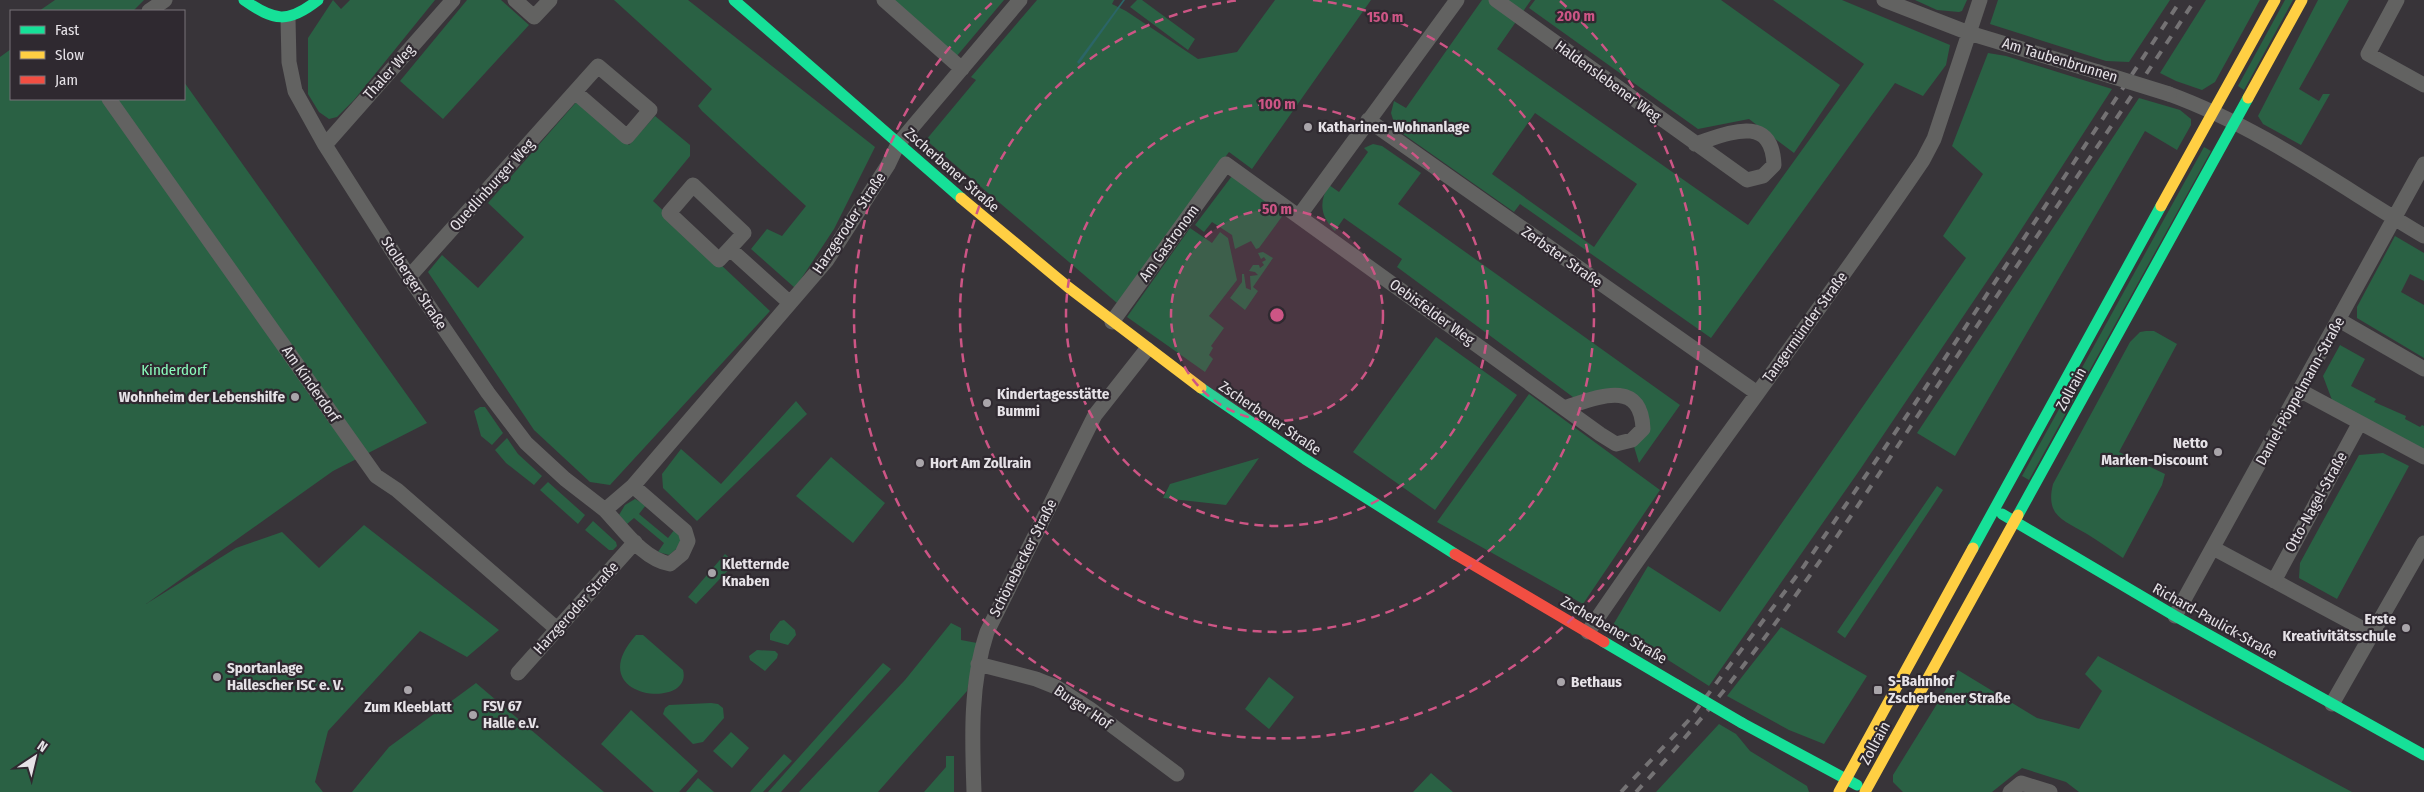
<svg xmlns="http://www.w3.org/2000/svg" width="2424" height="792" viewBox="0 0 2424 792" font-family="'Fira Sans Condensed',sans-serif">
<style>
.green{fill:#2a6144;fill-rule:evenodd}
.water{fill:#2b6567}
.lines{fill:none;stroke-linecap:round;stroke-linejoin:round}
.street{stroke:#626261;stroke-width:15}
.fast{stroke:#16e098;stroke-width:11}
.slow{stroke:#ffcf43;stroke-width:11}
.jam{stroke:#f24e42;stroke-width:11}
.rail{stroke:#747274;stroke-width:4;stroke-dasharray:9 9;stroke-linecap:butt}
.street-bridge{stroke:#626261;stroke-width:15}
.fast-bridge{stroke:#16e098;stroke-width:11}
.ring{fill:none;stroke:#cd5585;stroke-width:2.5;stroke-dasharray:9 6}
.poi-dot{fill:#a9a5aa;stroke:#2f2930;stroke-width:2}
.labels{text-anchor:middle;stroke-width:4.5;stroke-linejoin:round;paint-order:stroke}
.street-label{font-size:15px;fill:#e6e2e7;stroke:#2f2930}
.poi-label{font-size:15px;font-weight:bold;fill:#e6e2e7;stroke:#2f2930;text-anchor:start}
.park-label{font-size:15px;fill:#8bfdbd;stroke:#2f2930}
.centre{fill:#cd5585;stroke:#2f2930;stroke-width:2.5}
.ring-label{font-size:15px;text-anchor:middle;font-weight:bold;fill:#cd5585;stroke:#2f2930;stroke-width:4.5;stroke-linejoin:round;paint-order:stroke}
</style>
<rect width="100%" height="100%" fill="#383439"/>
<path class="green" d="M55,0H144L133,11H39Z
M333,0L341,9L350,0H435L354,100L337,117L329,119L319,112L308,94V38Z
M467,0H501L529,25L443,119L400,81Z
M614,0H688L875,147L834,229L795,288L751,249L767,229L782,236L806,206L702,111L698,106L712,89Z
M893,0H1004L956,57Z
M1037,0H1114L1112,4L1126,11L1198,59L1237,52L1275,0H1371L1252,169L1229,152L1117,303L926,140L976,80L971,77Z
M1137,0H1142L1195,39L1188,50L1130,7Z
M1482,0H1531L1497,49L1748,225L1864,64L1773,0H1842L1950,45L1946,65L1923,96L1895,83L1711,338L1520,204L1514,212L1396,129L1391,113L1394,101L1406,108ZM1535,113L1637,184L1594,247L1492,174Z
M1535,0H1721L1840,85L1794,153L1749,119L1698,129L1529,8Z
M1915,0H1967L1962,11L1959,12L1937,10Z
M1998,0H2170L2129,62L2106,61L1990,24Z
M2206,0H2260L2215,82L2202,90L2176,81L2160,73Z
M2285,0H2293L2244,90L2238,86Z
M2318,0H2349L2299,89L2319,101L2323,94H2330L2301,145L2263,124L2258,116Z
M11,49V99H184V82L427,423L333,471L146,604L236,548L282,532L319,568L364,525L499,630L467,657L420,631L328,731L315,782L323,792H0V57Z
M1988,53L2006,56L2112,89L2010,247L1859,471L1709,686L1613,625L1648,566L1720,612L1966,258L1943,236L1983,174L1952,146Z
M2139,98L2180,110L2191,119V125L2177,150L2145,131L1955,456L1917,433Z
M578,100L629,145L655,116L690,145V156L653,201L770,311L610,485L590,482L534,430L428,272L442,255L478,288L524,237L488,203Z
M1373,144L1382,146L1421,173L1398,204L1680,405L1639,463L1632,440L1643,429L1633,400L1581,403L1397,267L1402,259L1344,218L1335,231C1321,217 1318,203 1329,185L1339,192L1368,152L1364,148Z
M2204,147L2211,151L2029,480L2022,476Z
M1232,176L1286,211L1259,248L1256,249L1251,241L1235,249L1232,235L1212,222L1204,232L1195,225Z
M1190,228L1212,243L1220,232L1228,238L1237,280L1209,316L1224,328L1211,346L1213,348L1209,355L1213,359L1205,372L1127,317Z
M2395,236L2424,253V281L2410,274L2401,292L2424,305V358L2357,318V307Z
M1263,252L1273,258L1253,287L1258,291L1245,310L1230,298L1242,282V274H1244L1246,288L1251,290L1250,276L1258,275L1255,272L1249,271L1253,265H1259L1260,268L1264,265L1262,262L1266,260L1264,257L1261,259L1258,253Z
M2146,331H2154L2177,344L2119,452L2165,474L2162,485L2123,558C2111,550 2100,542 2087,534C2064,520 2045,517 2053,484L2130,342L2140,332Z
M1436,337L1517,395L1435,510L1353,452Z
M2340,345L2365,359L2351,386L2376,399L2374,402L2406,416L2405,419L2420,427L2422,425L2424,426V452L2332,400L2323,376Z
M1529,394L1660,490L1583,604L1437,522Z
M796,401L807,414L697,521L663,488L662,474L681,449L721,484Z
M480,407H485L503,433L492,445L481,436L474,411Z
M507,438L518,454L542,476L534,485L506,463L495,450Z
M2383,453L2409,466L2337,599L2299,578L2300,563L2359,455Z
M831,457L885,503L853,543L796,496Z
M1259,458L1226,505L1163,498L1170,484Z
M548,482L585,515L578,524L540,490Z
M1937,486L1943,490L1845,638L1837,632Z
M635,499L646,505L639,514L668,538L675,529L680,537V546L669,555L658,552L664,543L634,518L627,524L619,515L625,505Z
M593,521L616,542L617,546L613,550H609L585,530Z
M725,554L735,563L696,604L688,597Z
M784,620L795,630L796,635L788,645L770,640V634L780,621Z
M951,623L961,628V640L977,643L967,691L878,792H799L905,680Z
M1781,627L1867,676L1824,744L1789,730L1727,696Z
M636,635H643L683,670C694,711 579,699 636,635Z
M757,650L775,651L778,654L777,658L765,671L750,660L749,656Z
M2098,656L2352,792H2079L2066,782L2022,768L1992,792H1903L1893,782V775L1958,670L2037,718L2079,729L2102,691L2085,674Z
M883,663L891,669L781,792H768Z
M1269,677L1294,697L1269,729L1245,709Z
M476,683L604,792H352L389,747Z
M711,703L718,704L723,708L724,718L703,742L693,744L663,714L665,708L669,705Z
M631,710L698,771L679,792H654L601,744Z
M1719,724L1736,734L1750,751L1807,786L1809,792H1656Z
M731,732L749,748L732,768L713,751Z
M784,754L792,761L763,792H750Z
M946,756H954V792H924L946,767Z
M1431,773L1453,792H1413Z
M698,778L714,792H686Z"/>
<path class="water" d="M1123,0H1125L1079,64L1077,62Z"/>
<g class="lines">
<path class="street" d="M515,0L534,17L550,0
M884,0L962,69
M1496,0L1747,180L1763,176L1774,165C1772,112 1727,134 1695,144
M1884,0L1969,33L2098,72
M2397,0L2368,54L2424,85
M149,11L165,0
M288,19L289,62L295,91L325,145L409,277L488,393L526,443L565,479L605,510
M2169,94C2260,127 2341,187 2424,236
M109,99L376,476L397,490L557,629
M1368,120L1757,393
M325,145L453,0
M693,185L744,233L719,260L669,213Z
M1299,216L1457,0
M730,249L790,303
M409,277L598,66L650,110L627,137L575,92
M2339,320L2424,369
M1112,322L1226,164L1600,434L1616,444L1632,440L1643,429C1641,377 1596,398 1564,408
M2301,391L2424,457
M633,486L685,531L688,541L682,554L670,564C643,559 623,529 605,510L633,486L827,260L888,165L898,144L1020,0
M2213,548L2371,633
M2274,581L2359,424
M2175,616L2424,164
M1588,632C1696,472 1815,320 1923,160L1934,139L1980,0
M978,664L1036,679L1056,687L1090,709L1177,774
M518,673L635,542
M2332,704L2424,543
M974,792C972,739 970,683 987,632L1095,415L1147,349
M2010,792L2021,783L2050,792"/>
<path class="fast" d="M244,0C274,21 288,24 318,0
M734,0L961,198
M1201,388L1305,459L1455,554
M2002,514L2175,616L2424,755
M2018,515L2248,98
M1973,548L2161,206
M1604,642L1677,685
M1742,723L1857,785"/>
<path class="slow" d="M2248,98L2302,0
M961,198L1068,287L1201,388
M2161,206L2275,0
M1839,792L1973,548
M1865,792L2018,515"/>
<path class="jam" d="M1455,554L1604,642"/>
<path class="rail" d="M1621,792L1688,721L1804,566L1914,405L2181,0
M1636,792C1759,662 1855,510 1954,361C2033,240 2116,121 2195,0"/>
<path class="street-bridge" d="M2098,72L2169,94"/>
<path class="fast-bridge" d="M1677,685L1742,723"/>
</g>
<circle cx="1277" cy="315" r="106" fill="#cd5585" fill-opacity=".12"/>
<g class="ring">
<circle cx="1277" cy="315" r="106"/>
<circle cx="1277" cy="315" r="211"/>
<path d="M1313 0A317 317 0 1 1 1241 0"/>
<path d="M1560 1A423 423 0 1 1 994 1"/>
</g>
<g class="poi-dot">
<circle cx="1308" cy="127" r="5"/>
<circle cx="295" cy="397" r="5"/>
<circle cx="987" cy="403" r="5"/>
<circle cx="2218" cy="452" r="5"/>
<circle cx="920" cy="463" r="5"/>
<circle cx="712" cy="573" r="5"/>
<circle cx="2406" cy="628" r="5"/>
<circle cx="217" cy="677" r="5"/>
<circle cx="1561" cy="682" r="5"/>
<circle cx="408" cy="690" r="5"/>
<rect x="1873" y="685" width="10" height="10" rx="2.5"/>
<circle cx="473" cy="715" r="5"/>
</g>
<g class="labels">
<g class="street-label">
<text transform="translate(2060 60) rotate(17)" y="5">Am Taubenbrunnen</text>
<text transform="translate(389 72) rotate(-48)" y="5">Thaler Weg</text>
<text transform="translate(1608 81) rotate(36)" y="5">Haldenslebener Weg</text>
<text transform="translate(952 170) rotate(41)" y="5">Zscherbener Straße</text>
<text transform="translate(492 185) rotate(-48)" y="5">Quedlinburger Weg</text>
<text transform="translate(849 223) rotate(-56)" y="5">Harzgeroder Straße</text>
<text transform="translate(1169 243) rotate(-54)" y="5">Am Gastronom</text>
<text transform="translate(1562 257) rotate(35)" y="5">Zerbster Straße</text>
<text transform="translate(414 283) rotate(57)" y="5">Stolberger Straße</text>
<text transform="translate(1432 312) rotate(36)" y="5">Oebisfelder Weg</text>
<text transform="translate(1805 327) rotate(-54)" y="5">Tangermünder Straße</text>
<text transform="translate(311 384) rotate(55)" y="5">Am Kinderdorf</text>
<text transform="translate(2071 389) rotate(-61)" y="5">Zollrain</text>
<text transform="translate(2300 391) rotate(-61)" y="5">Daniel-Pöppelmann-Straße</text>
<text transform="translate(1270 418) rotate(34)" y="5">Zscherbener Straße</text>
<text transform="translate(2316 502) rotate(-61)" y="5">Otto-Nagel-Straße</text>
<text transform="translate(1023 558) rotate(-63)" y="5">Schönebecker Straße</text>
<text transform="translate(576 608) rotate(-48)" y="5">Harzgeroder Straße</text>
<text transform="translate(2215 621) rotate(29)" y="5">Richard-Paulick-Straße</text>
<text transform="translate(1614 630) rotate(30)" y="5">Zscherbener Straße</text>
<text transform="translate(1083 707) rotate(34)" y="5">Burger Hof</text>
<text transform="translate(1875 743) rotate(-61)" y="5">Zollrain</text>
</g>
<g class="poi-label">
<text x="1318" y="132">Katharinen-Wohnanlage</text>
<text x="997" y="399">Kindertagesstätte<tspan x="997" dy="17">Bummi</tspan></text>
<text x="285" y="402" text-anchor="end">Wohnheim der Lebenshilfe</text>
<text x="2208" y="448" text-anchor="end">Netto<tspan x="2208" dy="17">Marken-Discount</tspan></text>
<text x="930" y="468">Hort Am Zollrain</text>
<text x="722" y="569">Kletternde<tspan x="722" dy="17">Knaben</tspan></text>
<text x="2396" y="624" text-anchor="end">Erste<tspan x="2396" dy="17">Kreativitätsschule</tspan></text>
<text x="227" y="673">Sportanlage<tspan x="227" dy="17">Hallescher ISC e. V.</tspan></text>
<text x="1888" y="686">S-Bahnhof<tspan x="1888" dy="17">Zscherbener Straße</tspan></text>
<text x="1571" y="687">Bethaus</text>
<text x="483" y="711">FSV 67<tspan x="483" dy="17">Halle e.V.</tspan></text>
<text x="408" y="712" text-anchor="middle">Zum Kleeblatt</text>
</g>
<g class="park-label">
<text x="174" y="375">Kinderdorf</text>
</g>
</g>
<circle cx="1277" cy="315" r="8" class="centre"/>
<g class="ring-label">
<text x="1576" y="21">200 m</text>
<text x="1385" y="22">150 m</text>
<text x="1277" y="109">100 m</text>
<text x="1277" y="214">50 m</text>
</g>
<rect x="10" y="10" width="175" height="90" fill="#2f2930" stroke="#787379"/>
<rect x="20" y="26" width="25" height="8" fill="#16e098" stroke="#787379"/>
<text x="55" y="35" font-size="15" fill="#e6e2e7">Fast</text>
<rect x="20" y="51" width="25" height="8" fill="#ffcf43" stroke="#787379"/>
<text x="55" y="60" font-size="15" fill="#e6e2e7">Slow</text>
<rect x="20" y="76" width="25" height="8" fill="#f24e42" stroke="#787379"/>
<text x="55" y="85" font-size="15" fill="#e6e2e7">Jam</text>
<g transform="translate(35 757) rotate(35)" stroke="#2f2930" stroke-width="4" paint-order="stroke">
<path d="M0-4L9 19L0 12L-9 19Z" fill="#e6e2e7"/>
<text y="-8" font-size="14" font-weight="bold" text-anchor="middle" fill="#e6e2e7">N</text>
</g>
</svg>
